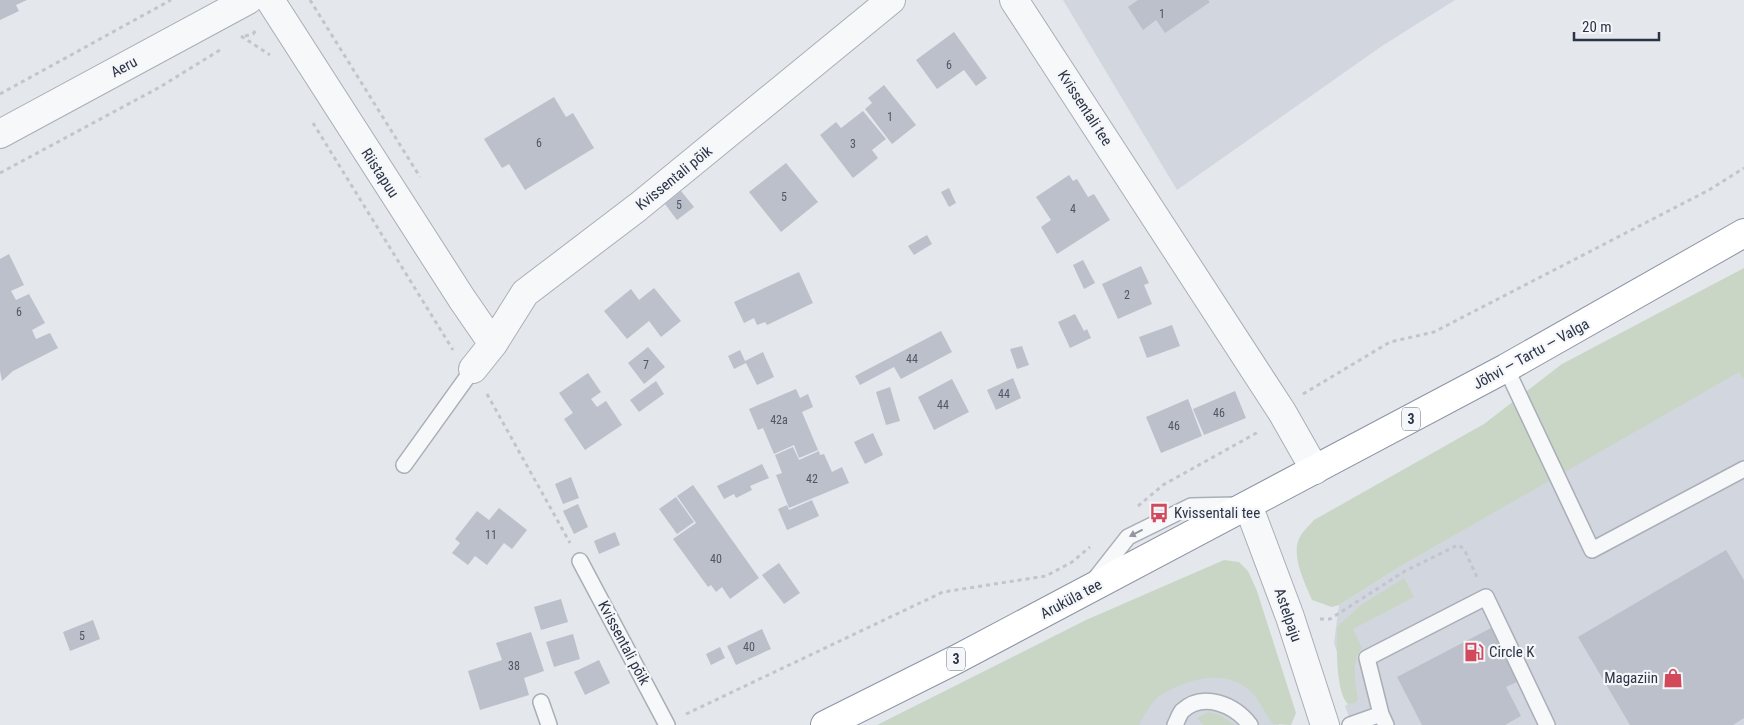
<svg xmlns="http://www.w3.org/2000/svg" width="1744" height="725" viewBox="0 0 1744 725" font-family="'Roboto Condensed',sans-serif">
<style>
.built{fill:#d2d6de}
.green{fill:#c9d6c5}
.building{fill:#bbc0ca}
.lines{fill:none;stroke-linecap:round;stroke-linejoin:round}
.lane-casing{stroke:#a9aeb7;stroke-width:18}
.street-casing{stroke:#a9aeb7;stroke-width:30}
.highway-casing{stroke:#8b94a3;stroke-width:30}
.path{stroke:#c2c5cb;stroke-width:3;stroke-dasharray:4 4;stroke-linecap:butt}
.lane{stroke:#f7f8fa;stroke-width:15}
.street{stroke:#f7f8fa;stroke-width:28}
.highway{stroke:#fff;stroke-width:28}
.oneway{fill:#9196a0}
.labels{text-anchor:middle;stroke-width:4.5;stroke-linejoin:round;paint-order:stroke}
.number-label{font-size:12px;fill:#4f5766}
.shield{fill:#f4f6f9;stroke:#676e7b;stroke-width:1}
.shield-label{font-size:14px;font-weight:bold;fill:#2b3445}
.street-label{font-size:15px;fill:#2b3445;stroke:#f4f6f9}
.poi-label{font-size:15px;fill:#2b3445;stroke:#f4f6f9;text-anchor:start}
</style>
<rect width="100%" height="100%" fill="#e4e7ec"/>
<path class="built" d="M1063,0H1455L1382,46L1177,190Z
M1739,371L1744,381V725H1352L1345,706L1353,701L1334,643L1339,605L1401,566Z
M1248,644L1279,725H1079Z"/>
<path class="green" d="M1744,268V381L1739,372L1401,566L1339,605L1332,607L1312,600C1305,583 1289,553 1301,535C1304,530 1310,525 1314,520L1484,424L1562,364Z
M1224,560L1239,562L1248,571L1257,591L1296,713L1291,725L1273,724C1264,713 1260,699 1249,690C1225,670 1197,677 1172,689C1167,692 1160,694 1156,699C1150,706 1143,716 1139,725H877L1086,620Z
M1404,578L1414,597L1353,629L1362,648C1350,662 1356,684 1358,700L1354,703L1348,704C1335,691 1337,644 1337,627L1361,605Z
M1208,712L1220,715L1235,725H1203L1197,718Z"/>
<path class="building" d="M0,0H27L16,5L19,11L0,20Z
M1138,0H1208L1210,2L1165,33L1156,20L1143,30L1128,7Z
M954,32L987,78L976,86L964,70L937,89L916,60Z
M884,85L916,125L892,144L865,109L872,103L868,98Z
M554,97L566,117L573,113L594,148L525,190L509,164L502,168L484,139Z
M863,111L886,139L872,150L878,158L853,178L820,135L836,122L841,128Z
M786,163L818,202L781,232L749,192Z
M1069,175L1073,181L1077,179L1088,197L1094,194L1110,220L1057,254L1041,227L1051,220L1036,197Z
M949,188L956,203L949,207L941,192Z
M681,191L694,207L677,220L665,204Z
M927,235L932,244L914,255L908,246Z
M9,254L24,285L11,291L16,300L29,294L45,323L32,330L36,339L50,333L58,348L13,371L2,381L0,371V259Z
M1083,260L1095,283L1084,289L1073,265Z
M1141,266L1149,283L1144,285L1152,304L1118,319L1102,284Z
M799,272L813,303L767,325L765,322L757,325L754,318L744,323L734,302Z
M654,288L681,321L661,337L649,321L627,339L604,311L631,289L639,300Z
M1075,314L1084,331L1087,329L1091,338L1070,348L1058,322Z
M1172,325L1180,346L1147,358L1139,337Z
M941,331L952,352L901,379L894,367L860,385L855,376Z
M1022,346L1029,365L1017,369L1010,349Z
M648,347L665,367L644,384L628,363Z
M740,350L745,361L763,352L774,377L757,385L746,363L734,369L728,356Z
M588,373L601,392L591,399L597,407L606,401L622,425L585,450L564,419L573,413L559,393Z
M1013,378L1021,398L996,410L987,390Z
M952,379L969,412L934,430L918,397Z
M656,381L664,394L639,412L630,400Z
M890,387L900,421L886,425L876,392Z
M796,389L800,398L808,394L813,407L802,412L818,450L799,458L794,445L774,454L763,428L758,430L749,409Z
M1235,391L1246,418L1204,435L1193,409Z
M1188,399L1202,436L1161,453L1146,417Z
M873,433L883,455L865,464L854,442Z
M793,447L799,460L819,451L820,455L824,454L832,472L842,467L849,483L789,508L776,475L782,473L775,455Z
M762,464L769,478L750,486L752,490L736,498L734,494L724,499L717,486Z
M571,477L579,498L563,504L555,484Z
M693,485L759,578L730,599L722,587L716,592L711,585L708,587L673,539L696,523L677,496Z
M676,497L694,522L677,534L659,509Z
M812,500L819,516L787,530L778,509L787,505L789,510Z
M578,504L588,527L574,534L563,511Z
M499,508L527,530L512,549L504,543L487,565L475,556L468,565L452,553L460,543L455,539L477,511L489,520Z
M615,532L620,545L599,554L594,541Z
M1726,550L1744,580V718L1733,725H1630L1578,637Z
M779,563L800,593L784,604L762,575Z
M561,599L568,622L541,630L534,607Z
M93,620L100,639L70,651L63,632Z
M1491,628L1519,681L1506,687L1521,716L1505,725H1422L1397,677Z
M762,629L771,649L736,665L727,646Z
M531,632L544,671L524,678L529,695L480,710L468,671L502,660L496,643Z
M573,634L580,659L554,667L546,642Z
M720,647L725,658L711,665L706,654Z
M599,660L610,683L585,695L574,672Z"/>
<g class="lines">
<defs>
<path id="lane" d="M1506,368L1592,550L1744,469
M404,465L473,369
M580,561L667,725
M1095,579L1128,537L1191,506L1236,505
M541,702L549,725
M1381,714L1367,658L1486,597L1547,725
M1175,725C1177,721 1179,715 1182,711C1203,691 1235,705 1250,725
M1350,725L1381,714L1386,725"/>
<path id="street" d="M270,0L462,299L493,344
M1014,0L1282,412L1315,470
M0,134L248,0
M473,369L493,344L525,293L638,207L891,0
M1248,505L1290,617L1325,725"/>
<path id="highway" d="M825,725L957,659L1506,368L1744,233"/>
</defs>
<use href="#lane" class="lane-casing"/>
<use href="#street" class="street-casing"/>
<use href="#highway" class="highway-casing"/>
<path class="path" d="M310,0L420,177
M241,36L270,55
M245,36L253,34L256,30
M0,94L171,0
M313,123L453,350
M0,173L160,87L220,50
M487,394L570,543
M1303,394L1390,342L1434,332L1709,190L1744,168
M1138,506L1163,485L1260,431
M1320,619H1330L1405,571L1458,545L1464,549L1477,577
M686,714L943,592L1046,576L1072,562L1090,547"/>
<use href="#lane" class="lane"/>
<use href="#street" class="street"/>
<use href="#highway" class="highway"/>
</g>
<defs><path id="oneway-solid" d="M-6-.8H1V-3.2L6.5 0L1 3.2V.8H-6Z" transform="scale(1.25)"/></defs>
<use class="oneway" href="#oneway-solid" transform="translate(1136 533) rotate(153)"/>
<defs>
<symbol id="bus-bare" viewBox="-9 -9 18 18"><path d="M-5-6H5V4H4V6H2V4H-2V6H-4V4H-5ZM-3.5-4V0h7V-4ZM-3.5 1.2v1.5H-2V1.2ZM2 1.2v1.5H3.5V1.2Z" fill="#d1495b" stroke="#f4f6f9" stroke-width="2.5" paint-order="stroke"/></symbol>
<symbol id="fuel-bare" viewBox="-9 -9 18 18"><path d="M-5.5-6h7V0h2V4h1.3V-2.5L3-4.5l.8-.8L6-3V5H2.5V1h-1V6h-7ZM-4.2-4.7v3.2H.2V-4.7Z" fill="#d1495b" stroke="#f4f6f9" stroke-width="2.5" paint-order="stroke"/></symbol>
<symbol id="shop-bare" viewBox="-9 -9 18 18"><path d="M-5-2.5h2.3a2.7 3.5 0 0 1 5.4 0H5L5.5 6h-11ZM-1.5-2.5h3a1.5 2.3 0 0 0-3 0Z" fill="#d1495b" stroke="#f4f6f9" stroke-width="2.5" paint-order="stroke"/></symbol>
</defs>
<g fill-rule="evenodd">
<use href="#bus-bare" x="1145" y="499" width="28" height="28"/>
<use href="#fuel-bare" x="1460" y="638" width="28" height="28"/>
<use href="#shop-bare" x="1659" y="664" width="28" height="28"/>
</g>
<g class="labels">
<g class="number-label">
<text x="1162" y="18">1</text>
<text x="949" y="69">6</text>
<text x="890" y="121">1</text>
<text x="539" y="147">6</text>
<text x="853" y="148">3</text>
<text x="784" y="201">5</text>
<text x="679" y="209">5</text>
<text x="1073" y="213">4</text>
<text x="1127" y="299">2</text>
<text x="19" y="316">6</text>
<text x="912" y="363">44</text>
<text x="646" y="369">7</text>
<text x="1004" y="398">44</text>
<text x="943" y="409">44</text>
<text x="1219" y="417">46</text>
<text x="779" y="424">42a</text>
<text x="1174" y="430">46</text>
<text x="812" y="483">42</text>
<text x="491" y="539">11</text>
<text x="716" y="563">40</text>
<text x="82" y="640">5</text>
<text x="749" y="651">40</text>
<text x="514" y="670">38</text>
</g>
<g class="shield">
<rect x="1402" y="407.5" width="18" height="23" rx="4"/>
<rect x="947" y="647.5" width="18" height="23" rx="4"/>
</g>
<g class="shield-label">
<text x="1411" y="424">3</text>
<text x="956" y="664">3</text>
</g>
<g class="street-label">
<text transform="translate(124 67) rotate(-28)" y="5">Aeru</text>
<text transform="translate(1085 108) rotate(57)" y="5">Kvissentali tee</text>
<text transform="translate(380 173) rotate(57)" y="5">Riistapuu</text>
<text transform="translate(674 178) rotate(-39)" y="5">Kvissentali põik</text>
<text transform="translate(1531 354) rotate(-29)" y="5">Jõhvi — Tartu — Valga</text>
<text transform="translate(1071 599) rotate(-28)" y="5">Aruküla tee</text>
<text transform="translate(1288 615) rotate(71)" y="5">Astelpaju</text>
<text transform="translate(624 643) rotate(62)" y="5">Kvissentali põik</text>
</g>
<g class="poi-label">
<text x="1174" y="518">Kvissentali tee</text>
<text x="1489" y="657">Circle K</text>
<text x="1658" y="683" text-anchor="end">Magaziin</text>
</g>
</g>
<path d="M1574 32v8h85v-8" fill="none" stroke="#2b3445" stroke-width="2.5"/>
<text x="1582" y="32" font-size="15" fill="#2b3445" stroke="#f4f6f9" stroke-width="4" paint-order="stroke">20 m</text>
</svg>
